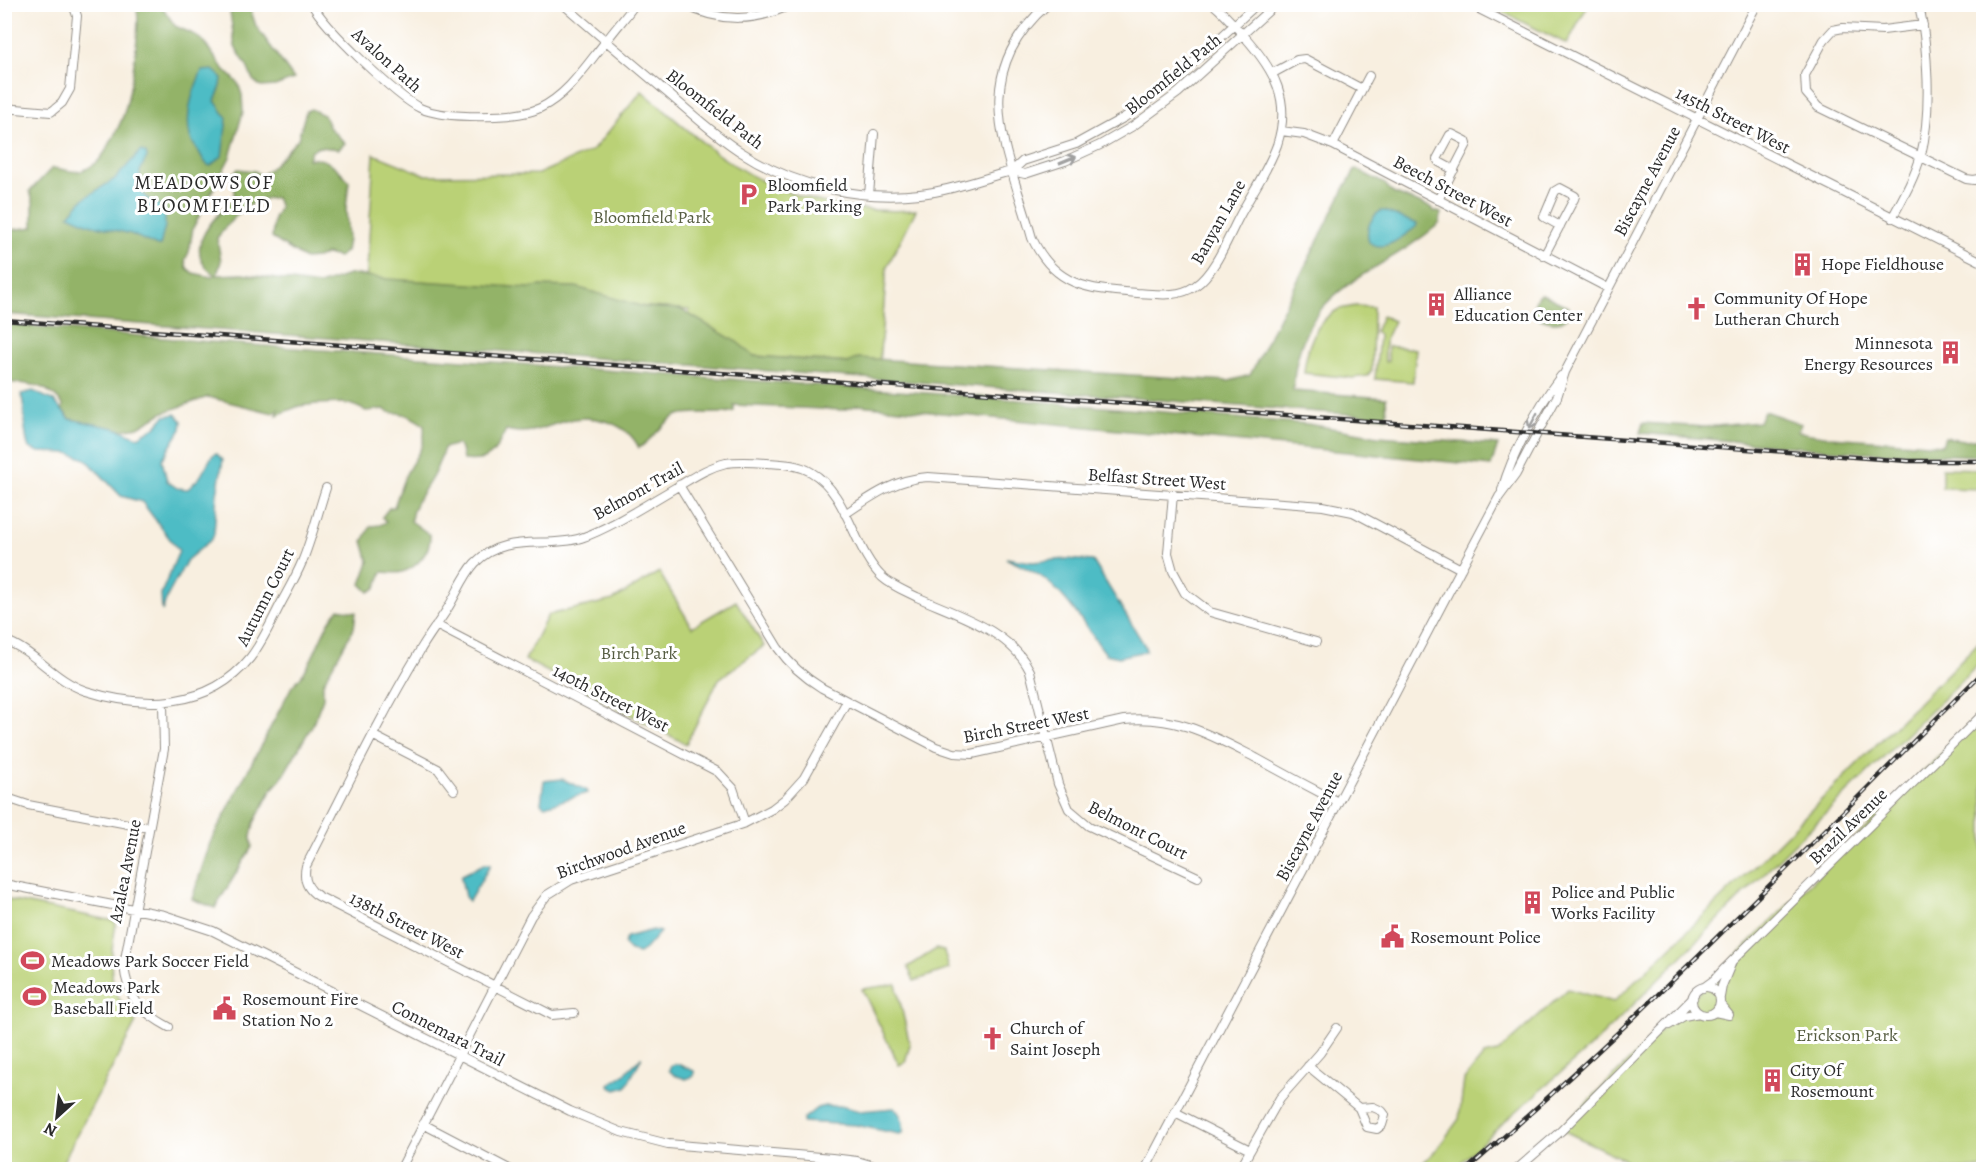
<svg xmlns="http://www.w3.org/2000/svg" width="1988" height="1174" viewBox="0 0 1988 1174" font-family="Alegreya,serif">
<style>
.green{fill:#bad176;stroke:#727e50;stroke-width:1.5}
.forest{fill:#93b367;stroke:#5f6f49;stroke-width:1.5}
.water{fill:#4ebcc5;stroke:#3c7478;stroke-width:1.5}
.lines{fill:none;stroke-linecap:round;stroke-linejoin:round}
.minor-casing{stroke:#928d86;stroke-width:10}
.minor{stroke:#fff;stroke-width:8}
.rail-casing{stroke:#2b2b2b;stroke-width:4.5}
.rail{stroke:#fff;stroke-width:2;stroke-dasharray:7;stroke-linecap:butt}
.oneway{stroke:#a0a0a0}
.labels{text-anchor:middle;stroke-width:6;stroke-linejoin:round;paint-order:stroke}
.street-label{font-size:18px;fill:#2b2b2b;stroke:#fff}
.poi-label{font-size:18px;fill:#2b2b2b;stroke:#fff;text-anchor:start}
.park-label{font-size:18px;fill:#565d42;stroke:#fff}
.neighbourhood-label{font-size:20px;letter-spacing:1.5px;fill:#2b2b2b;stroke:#fff}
</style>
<rect width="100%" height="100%" fill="#fff"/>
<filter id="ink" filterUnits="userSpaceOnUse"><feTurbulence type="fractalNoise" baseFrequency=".0167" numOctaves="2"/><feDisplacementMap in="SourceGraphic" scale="12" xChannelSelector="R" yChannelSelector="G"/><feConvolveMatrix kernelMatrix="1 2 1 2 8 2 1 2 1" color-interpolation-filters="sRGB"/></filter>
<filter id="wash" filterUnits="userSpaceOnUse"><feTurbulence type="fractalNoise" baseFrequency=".008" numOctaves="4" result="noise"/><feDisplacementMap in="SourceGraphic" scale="24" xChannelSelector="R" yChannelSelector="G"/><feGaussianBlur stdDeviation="1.35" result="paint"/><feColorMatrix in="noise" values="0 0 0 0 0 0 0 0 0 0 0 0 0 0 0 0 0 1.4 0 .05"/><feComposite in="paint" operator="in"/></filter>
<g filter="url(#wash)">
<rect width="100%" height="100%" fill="#f8efe0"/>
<path class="green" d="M1488,5H1588L1567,44Z
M642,91C667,112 691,134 716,153C775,196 844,215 916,210L887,267L879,365L687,351L689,310L366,286L374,154L426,175L538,174L593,150Z
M1356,306L1373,307L1372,370L1367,376L1353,378L1304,373C1306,350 1314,322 1337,310C1342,308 1350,307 1356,306Z
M1382,316L1394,321L1385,340V362L1388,361V346L1416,349L1413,382L1375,379L1379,335L1375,332Z
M1942,468L1983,469V489L1942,488Z
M659,572L692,627L736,601L764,646L719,679L686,744L525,660L548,615L613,600Z
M1983,638V660L1791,847L1598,1040L1502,1124L1454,1169H1417L1437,1149L1459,1119L1464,1080L1484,1055L1498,1052L1568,989L1614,1002L1762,859Z
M1983,713V1169H1644L1560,1129Z
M4,899L114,921L116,924C109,964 106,990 136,1022L59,1169H5Z
M936,949L944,951L949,969L914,981L908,967Z
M896,984L910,1045L905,1062L899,1065L862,989Z"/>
<path class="forest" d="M136,4L161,5L175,26L191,33L203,41L222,67L238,83L242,95L243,112L230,157L193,228L189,252L185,260L187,268L193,273L211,277L215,275C179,251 214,218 234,198V188L231,179L228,177L238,169L255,171L261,175L271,168L298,139L306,111L311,109L324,115L329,127L345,143L339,149L319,147L311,151L308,159C326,156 338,168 349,181L346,209L348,239L346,251L339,257L326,254L317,258L305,259L272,238L274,218L280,207L276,198C251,196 230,220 217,238L221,261L217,275L242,274L319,285L351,274L388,279L529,288L539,286L576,287L644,307L680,309L737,342L754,356L848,363L858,358L1229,381L1250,375L1345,187L1356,169L1385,184L1393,193L1430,207L1434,211L1441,213L1440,223C1372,282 1299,282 1293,391L1386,398L1387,417L5,314L4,231L33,227V202L30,191L52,168C72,169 75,178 96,163C105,156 122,122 125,110C131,88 142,24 136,4Z
M229,5H249L256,26L294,79L275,86L261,87L253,80L246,64L235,47Z
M1542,294L1569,307L1568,317C1557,326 1547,321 1535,317V303L1538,295Z
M4,324L210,342L996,398L1308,424L1378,436L1498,445L1491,466L858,405L843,410L734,405V411C723,416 688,410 676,416C664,422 652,440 639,448C627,422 592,413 565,421C543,427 531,436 506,430C494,453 492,463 463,460L461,449L457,444L444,448C441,457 438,466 434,474C426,490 412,503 411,521L430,535C431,550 418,568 402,572C396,574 389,572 382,572L376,588L369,592L361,584L369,562L363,541L371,526L380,525L386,522L382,517L389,508L394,507C398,496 401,485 406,474C416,454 426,449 424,425C417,420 407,414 399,413C392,412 389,414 384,409L366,411L353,405L343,403L316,404L299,406L277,415L279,409L273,413L208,397L162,413L138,427L122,430L78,422L70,419L62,409L63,405C46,383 31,384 5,382Z
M1764,411L1801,424L1797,432L1830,437L1942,445L1945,437L1964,440L1983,438V456L1855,452L1640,433L1643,423L1705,427L1759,422Z
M339,609L356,612L354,628L323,683V698L313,724L281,779L272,789L254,823L251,837L252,847L215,908L192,899L210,843L292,686C316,665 318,631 339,609Z"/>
<path class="water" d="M213,70L222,78L221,86L215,101L227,118L222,156L210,166C203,163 203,158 199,152C196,147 191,142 190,136C185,115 193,90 202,71Z
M141,151L146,153L147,157L140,171L139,187C149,206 153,198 165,209V226L160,246H157L131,234L89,224L69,215L83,199L115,179Z
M1381,211H1385L1417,224L1416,227C1403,236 1384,254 1369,242C1365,231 1370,217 1381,211Z
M33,391L54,401L70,419L115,428L138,437L155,427L165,416L176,414L182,421L181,429L162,460L167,481L177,488L188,489L200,477L212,456L216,453L223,460L217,494L214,534L212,539L187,560L168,595L162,611L161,594L179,551L142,502L121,496L86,459L68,453L39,452L29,448C22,431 27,412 21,394Z
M1006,558L1032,562L1067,559L1093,561L1145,646L1146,651L1119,657L1106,654C1085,627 1068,595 1039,575C1029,569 1017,564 1006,558Z
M562,779L586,790L587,793L545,806L541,803L544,781Z
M484,864H491L469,901L465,897L461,878L462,875Z
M653,930L660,932L645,949L639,953L630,951L624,945L625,940L627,937Z
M642,1057L626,1087L616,1090L610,1087L609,1084L623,1075Z
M678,1064L694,1071V1076L686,1079L674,1075L669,1070L671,1065Z
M825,1106H840L860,1111L894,1108C901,1113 905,1124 903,1133L899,1134L855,1125L803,1122V1119L817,1108Z"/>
</g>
<g filter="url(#ink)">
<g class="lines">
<defs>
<path id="minor" d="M312,4C324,27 397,97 420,108C443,119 517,119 540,108C569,94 587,64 607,40C616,28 626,17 635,4
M563,4C596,33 630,61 664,90C689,111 714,135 741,152C794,186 859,201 920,194C948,191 976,181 1004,173L1012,171L1023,161L1076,144L1125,117L1170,84L1257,4
M684,4C719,23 757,22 792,4
M1048,4C965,77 1008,151 1032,238C1055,287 1088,289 1137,293C1157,294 1178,298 1195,286C1214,274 1228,238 1239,217C1251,194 1268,170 1277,145C1292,100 1274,70 1245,37C1235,26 1225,14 1213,4
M1469,4L1984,263
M1923,25L1883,30L1843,28L1833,30L1824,40L1805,75L1806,93L1818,107L1966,179L1974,180L1984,178
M1273,73L1297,60L1305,59L1362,89
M4,108L51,112L62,103L70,89L77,16L73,4
M1281,131L1304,134L1333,145L1608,288
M1333,145L1369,76
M1012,171L1025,174L1065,161L1100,145L1133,126L1178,93L1276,4
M869,195L874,134
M1438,200L1467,144L1466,141L1452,134L1450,135L1437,159L1439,162L1454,170
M1892,218C1903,198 1915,177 1921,155C1932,111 1928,49 1919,4
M1544,256C1554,237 1564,218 1574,199L1575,196L1560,188L1555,191L1544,217L1560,226
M679,485L778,648C790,665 804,677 822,688L936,747L954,753L972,754L1124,720C1177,715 1211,735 1256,758C1283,773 1311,788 1338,802
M1502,490C1512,454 1538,406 1561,376
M1173,494L1168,553L1173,571L1185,593L1210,612L1316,642
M845,514C872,496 895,479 928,477L1323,506L1353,512L1461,569
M436,625L718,772L733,788L745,823
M4,640C35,651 55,681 86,691C143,709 209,709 250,658C261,644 269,627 277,611C285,595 295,579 302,562C312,538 318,512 326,488
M163,703L164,749L124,965C127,998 141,1012 169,1027
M374,736L438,769L454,790
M4,797L28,805L149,828
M4,884L164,915L213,931L570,1111L621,1132L668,1144L832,1158L857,1161L888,1170
M1692 1001a14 14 0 1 1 28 0a14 14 0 1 1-28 0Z
M1703,988L1714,980L1725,968L1984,713
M1720,997L1722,986L1731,964
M1715,1012L1729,1015L1720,1004
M574,1013L552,1015L318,896C307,889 303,879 306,866C343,795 377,722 418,654C426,639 437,625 446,611C456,596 463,576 475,563C505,532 545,549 581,538C611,528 652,501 680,485C695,476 709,467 726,463C740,461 753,462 767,463C782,464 797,464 811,472C848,493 853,549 882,577C892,586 905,591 917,597C957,615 1010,630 1030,671L1058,784L1069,809L1089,826L1198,877
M1669,1025L1684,1016L1699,1013
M1308,1066L1359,1108L1367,1127L1377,1129L1382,1125L1385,1115L1382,1111L1373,1107L1359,1108
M1175,1112L1250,1150
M423,1124L511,1170
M400,1170L531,916L547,895L571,880L745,823L772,809L785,799L804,778L847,701
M1145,1170L1445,599L1499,497L1516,474L1537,434L1557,397L1565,372L1757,4
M1239,1170L1280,1098L1320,1053L1337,1028
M1516,1170L1561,1131L1693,998"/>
</defs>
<use href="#minor" class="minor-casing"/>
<use href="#minor" class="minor"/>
<defs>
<path id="rail" d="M4,320L1908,461H1984
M1466,1170C1648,1013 1814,840 1984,671"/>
</defs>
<use href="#rail" class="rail-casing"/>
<use href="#rail" class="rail"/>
</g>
<defs><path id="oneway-shaft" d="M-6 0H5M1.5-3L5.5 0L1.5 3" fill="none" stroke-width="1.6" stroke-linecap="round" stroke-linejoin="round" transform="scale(1.5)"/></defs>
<g class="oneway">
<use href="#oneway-shaft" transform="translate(1068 160) rotate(-22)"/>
<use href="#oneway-shaft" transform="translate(1533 421) rotate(118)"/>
</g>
</g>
<defs>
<symbol id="parking-bare" viewBox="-9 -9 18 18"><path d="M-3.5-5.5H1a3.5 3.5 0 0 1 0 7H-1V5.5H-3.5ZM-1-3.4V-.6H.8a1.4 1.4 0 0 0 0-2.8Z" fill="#d1495b" stroke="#fff" stroke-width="2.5" paint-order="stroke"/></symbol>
<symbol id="building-bare" viewBox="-9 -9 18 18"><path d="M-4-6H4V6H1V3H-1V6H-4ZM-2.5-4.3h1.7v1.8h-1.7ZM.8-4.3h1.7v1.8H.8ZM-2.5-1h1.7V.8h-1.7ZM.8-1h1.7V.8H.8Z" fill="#d1495b" stroke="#fff" stroke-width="2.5" paint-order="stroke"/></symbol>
<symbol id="church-bare" viewBox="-9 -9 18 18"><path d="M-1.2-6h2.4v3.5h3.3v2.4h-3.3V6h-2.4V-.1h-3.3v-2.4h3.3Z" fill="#d1495b" stroke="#fff" stroke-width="2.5" paint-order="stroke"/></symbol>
<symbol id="civic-bare" viewBox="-9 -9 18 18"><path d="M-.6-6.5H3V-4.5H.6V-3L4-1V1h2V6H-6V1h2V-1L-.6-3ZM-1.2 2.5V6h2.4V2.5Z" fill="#d1495b" stroke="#fff" stroke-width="2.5" paint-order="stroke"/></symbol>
<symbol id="stadium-bare" viewBox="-9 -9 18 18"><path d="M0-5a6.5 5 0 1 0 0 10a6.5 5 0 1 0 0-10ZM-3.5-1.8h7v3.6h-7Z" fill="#d1495b" stroke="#fff" stroke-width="2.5" paint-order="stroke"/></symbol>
</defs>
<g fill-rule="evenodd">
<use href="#parking-bare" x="732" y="178" width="33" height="33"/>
<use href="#building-bare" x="1786" y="248" width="33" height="33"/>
<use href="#building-bare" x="1420" y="288" width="33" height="33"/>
<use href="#church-bare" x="1680" y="292" width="33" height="33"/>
<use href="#building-bare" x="1934" y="336" width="33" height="33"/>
<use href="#building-bare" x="1516" y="886" width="33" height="33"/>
<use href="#civic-bare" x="1376" y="920" width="33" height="33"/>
<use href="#stadium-bare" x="16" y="944" width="33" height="33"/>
<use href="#stadium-bare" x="18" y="980" width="33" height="33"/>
<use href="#civic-bare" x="208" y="992" width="33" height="33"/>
<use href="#church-bare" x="976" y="1022" width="33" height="33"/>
<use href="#building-bare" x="1756" y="1064" width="33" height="33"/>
</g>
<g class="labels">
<g class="street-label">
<text transform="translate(387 60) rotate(42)" y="6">Avalon Path</text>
<text transform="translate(1173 74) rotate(-39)" y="6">Bloomfield Path</text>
<text transform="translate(715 109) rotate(38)" y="6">Bloomfield Path</text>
<text transform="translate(1733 120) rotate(27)" y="6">145th Street West</text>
<text transform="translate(1647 181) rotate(-62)" y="6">Biscayne Avenue</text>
<text transform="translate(1453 191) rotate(28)" y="6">Beech Street West</text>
<text transform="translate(1218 222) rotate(-61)" y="6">Banyan Lane</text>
<text transform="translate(1157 479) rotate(4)" y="6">Belfast Street West</text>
<text transform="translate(638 491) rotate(-29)" y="6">Belmont Trail</text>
<text transform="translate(265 597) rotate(-63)" y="6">Autumn Court</text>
<text transform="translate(611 698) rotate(27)" y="6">140th Street West</text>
<text transform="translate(1026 725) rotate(-11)" y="6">Birch Street West</text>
<text transform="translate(1309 826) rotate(-62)" y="6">Biscayne Avenue</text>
<text transform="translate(1848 826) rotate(-44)" y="6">Brazil Avenue</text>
<text transform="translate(1138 830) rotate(27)" y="6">Belmont Court</text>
<text transform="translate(621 850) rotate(-20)" y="6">Birchwood Avenue</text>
<text transform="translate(125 871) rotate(-79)" y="6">Azalea Avenue</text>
<text transform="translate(407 925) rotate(27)" y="6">138th Street West</text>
<text transform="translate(448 1033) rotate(27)" y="6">Connemara Trail</text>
</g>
<g class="poi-label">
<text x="767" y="191">Bloomfield<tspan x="767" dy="21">Park Parking</tspan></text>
<text x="1821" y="270">Hope Fieldhouse</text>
<text x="1454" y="300">Alliance<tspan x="1454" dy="21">Education Center</tspan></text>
<text x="1714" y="304">Community Of Hope<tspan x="1714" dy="21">Lutheran Church</tspan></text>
<text x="1933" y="349" text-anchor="end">Minnesota<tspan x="1933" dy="21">Energy Resources</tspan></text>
<text x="1551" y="898">Police and Public<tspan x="1551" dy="21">Works Facility</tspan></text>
<text x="1410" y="943">Rosemount Police</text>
<text x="51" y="967">Meadows Park Soccer Field</text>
<text x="53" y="993">Meadows Park<tspan x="53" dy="21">Baseball Field</tspan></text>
<text x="242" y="1005">Rosemount Fire<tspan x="242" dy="21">Station No 2</tspan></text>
<text x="1010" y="1034">Church of<tspan x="1010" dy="21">Saint Joseph</tspan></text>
<text x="1790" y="1076">City Of<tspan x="1790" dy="21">Rosemount</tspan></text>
</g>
<g class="park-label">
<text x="652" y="223">Bloomfield Park</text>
<text x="639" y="659">Birch Park</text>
<text x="1847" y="1041">Erickson Park</text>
</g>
<g class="neighbourhood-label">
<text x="204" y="189">MEADOWS OF<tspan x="204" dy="23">BLOOMFIELD</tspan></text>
</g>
</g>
<rect width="1988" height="1174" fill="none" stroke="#fff" stroke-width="24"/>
<g transform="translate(57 1117) rotate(207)" stroke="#ffffff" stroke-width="4.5" paint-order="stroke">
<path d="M0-4.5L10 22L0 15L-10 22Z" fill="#2b2b2b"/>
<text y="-9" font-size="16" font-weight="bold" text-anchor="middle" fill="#2b2b2b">N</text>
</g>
</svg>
